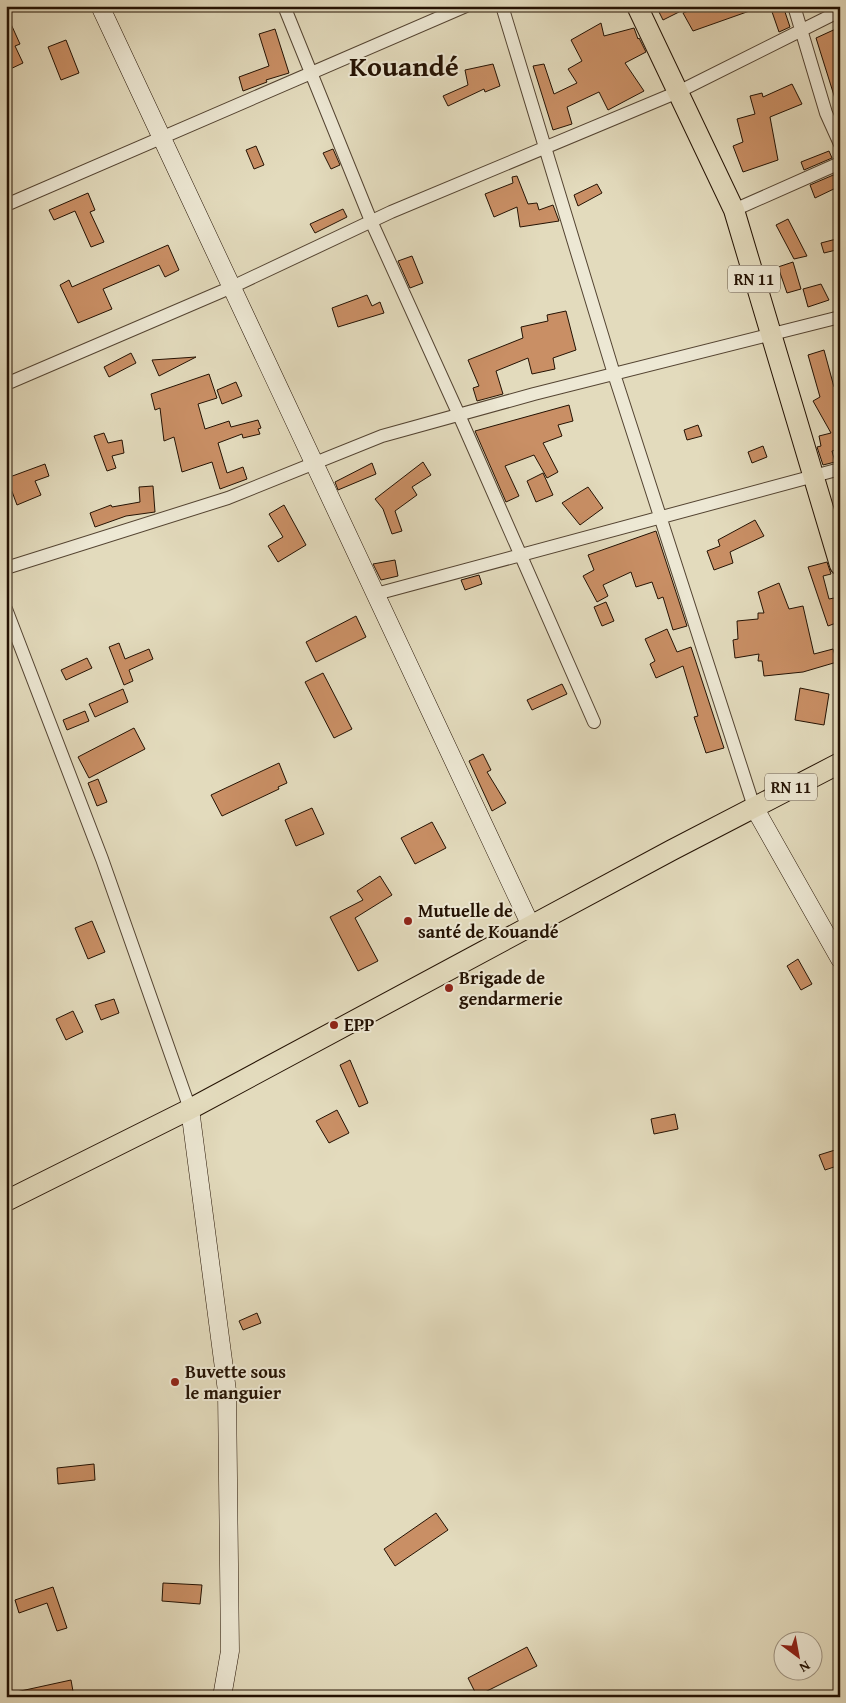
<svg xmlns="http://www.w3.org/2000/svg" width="846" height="1703" viewBox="0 0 846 1703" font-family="'Gentium Book Plus',serif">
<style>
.building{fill:#c98f65;stroke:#241203}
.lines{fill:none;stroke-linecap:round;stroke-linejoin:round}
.street-casing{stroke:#544432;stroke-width:14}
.secondary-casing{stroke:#241203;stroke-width:19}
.primary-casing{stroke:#241203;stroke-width:22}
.street{stroke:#ede8d4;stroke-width:12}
.secondary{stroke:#ede8d4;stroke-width:18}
.primary{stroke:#e3dbbd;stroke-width:20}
.poi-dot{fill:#8f2418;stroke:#ede8d4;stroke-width:2}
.labels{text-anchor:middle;stroke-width:4;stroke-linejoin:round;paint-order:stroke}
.shield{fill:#ede8d4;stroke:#605242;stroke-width:1}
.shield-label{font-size:16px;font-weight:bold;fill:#241203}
.poi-label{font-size:18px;font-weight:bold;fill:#241203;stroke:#ede8d4;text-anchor:start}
.town-label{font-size:28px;font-weight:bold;fill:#241203;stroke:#ede8d4}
</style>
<rect width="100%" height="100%" fill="#e3dbbd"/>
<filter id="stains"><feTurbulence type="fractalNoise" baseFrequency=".004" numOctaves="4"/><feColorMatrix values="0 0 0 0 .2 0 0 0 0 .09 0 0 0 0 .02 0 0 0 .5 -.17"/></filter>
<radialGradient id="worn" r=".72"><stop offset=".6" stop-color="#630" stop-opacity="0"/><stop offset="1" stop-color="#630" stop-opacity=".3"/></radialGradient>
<path class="building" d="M656,6H691L663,20Z
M702,6H757L758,8L693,31L683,13Z
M770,6H783L790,27L779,32Z
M6,13L20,44L15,46L23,63L6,71Z
M601,23L604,36L634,28L638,39L639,38L646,52L625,63L644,91L608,110L599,92L567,107L572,124L553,130L533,66L544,64L554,94L577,83L568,69L582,61L571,40Z
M840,27V104L837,105L816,38Z
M275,29L289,73L266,80L267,82L243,91L239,77L269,66L259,34Z
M66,40L79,73L61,80L48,47Z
M493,64L500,86L485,92L484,89L448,106L443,96L468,85L465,70Z
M792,84L802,104L770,117L778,160L743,172L733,146L743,142L737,119L755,114L750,96L762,93L763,97Z
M256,146L264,165L254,169L246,150Z
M333,149L340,165L331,169L323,153Z
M829,151L832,158L804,170L801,162Z
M838,173L840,186L815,198L810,185Z
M517,176L528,204L537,203L539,210L553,205L559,221L520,227L517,207L494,217L485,194L513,183L512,177Z
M597,184L602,193L578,206L574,195Z
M88,193L95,210L90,212L104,242L91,247L75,211L54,220L49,210Z
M343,209L347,217L315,233L310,224Z
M788,219L807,256L794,259L776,225Z
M840,238V249L824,253L821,243Z
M168,245L179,270L165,277L159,265L103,289L112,309L78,323L60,285L69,280L72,287Z
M412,256L423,283L410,288L398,261Z
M793,262L801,289L787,293L778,267Z
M821,284L829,300L808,307L803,289Z
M367,295L372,306L380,302L384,313L338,327L332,308Z
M566,311L576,350L553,358L555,369L532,374L528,358L496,371L503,394L477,401L473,388L479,386L468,360L523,338L521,327L548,321L547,315Z
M824,350L834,387L840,385V449L832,451L835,462L823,465L817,447L821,446L819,436L831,433L813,401L820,397L808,355Z
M131,353L136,363L109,377L104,367Z
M196,357L159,376L152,360Z
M209,374L217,398L198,404L205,429L229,421L231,427L258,420L261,428L258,429L260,434L243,438L242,434L218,443L227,473L243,467L247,479L220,489L212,462L182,472L174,437L164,441L160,408L155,410L151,394Z
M236,382L242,396L222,404L217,390Z
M569,405L573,421L558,425L562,436L543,443L558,472L547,478L534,455L505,466L519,496L506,502L475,431Z
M698,425L702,436L687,440L684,430Z
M104,433L108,443L122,440L124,453L112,456L116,468L107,471L94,436Z
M763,446L767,457L752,463L748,452Z
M423,462L431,475L412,487L417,495L395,511L402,531L392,534L383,509L375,499Z
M372,463L376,474L338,490L335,482Z
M45,464L49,476L35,481L41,495L17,505L7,478Z
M543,473L553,495L536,502L527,481Z
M153,486L155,512L126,516L95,527L90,513L111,505L112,507L140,502L139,487Z
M588,487L603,508L580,525L562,503Z
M284,505L306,545L278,562L268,546L283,537L269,514Z
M755,520L764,536L730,552L733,563L714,570L707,551L720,546L718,540Z
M656,531L687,626L673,630L663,597L658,599L652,582L636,587L631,572L603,585L608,596L597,602L583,576L594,570L588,555Z
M395,560L398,576L381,580L373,564Z
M827,562L831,574L823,576L829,599L834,598L840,616V619L835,620L836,623L828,626L808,567Z
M479,575L482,584L465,590L461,580Z
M779,583L789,609L803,606L814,654L833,649L837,662L803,672L764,676L762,661H758L759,654L735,658L733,640L738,639L737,621L758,619V613H764L758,592Z
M606,602L614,621L602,626L594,607Z
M356,616L366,637L316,662L306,642Z
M667,629L677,652L691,647L724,748L706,753L694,717L698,716L683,666L656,678L650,664L655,661L645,639Z
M119,643L125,659L149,649L153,659L129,670L133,681L124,685L109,647Z
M87,658L92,668L66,680L61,670Z
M323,673L352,729L334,738L305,682Z
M562,684L567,694L532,710L527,700Z
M800,688L829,694L824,725L795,720Z
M123,689L128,702L95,717L89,704Z
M85,711L89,721L67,730L63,720Z
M134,728L145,749L89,778L78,757Z
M483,754L491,770L487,772L506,803L492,811L469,761Z
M279,763L287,783L278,787L279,789L222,816L211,795Z
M98,779L107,802L97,806L88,783Z
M312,808L324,834L296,846L285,820Z
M432,822L446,848L415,864L401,838Z
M380,876L392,895L355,918L378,961L358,971L330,917L363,900L357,891Z
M92,921L105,952L88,959L75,928Z
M798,959L812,984L801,990L787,966Z
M114,999L119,1013L101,1020L95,1005Z
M73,1011L83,1032L66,1040L56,1019Z
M350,1060L368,1103L359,1107L340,1065Z
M337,1110L349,1133L329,1143L316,1121Z
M675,1114L678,1129L654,1134L651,1119Z
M835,1150L840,1165L825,1170L819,1155Z
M257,1313L261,1323L243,1330L239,1321Z
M94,1464L95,1480L58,1484L57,1468Z
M436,1513L448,1530L395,1566L384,1549Z
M163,1583L202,1585L200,1604L162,1601Z
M53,1587L67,1628L57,1631L47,1603L19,1613L15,1600Z
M527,1647L537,1666L477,1696L468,1678Z
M71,1680L74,1697H16V1692Z"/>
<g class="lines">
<defs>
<path id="street" d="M284,6L371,221L459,415L594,722
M502,6L614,374L754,807
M794,6L826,113L840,144
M6,205L466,6
M734,210L840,163
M6,384L232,287L391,212L678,92L840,11
M6,568L228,498L382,436L534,394L840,317
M376,594L840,469
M6,609L102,859L190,1109"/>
<path id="secondary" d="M100,6L531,926
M754,807L840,959
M190,1109L227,1391L230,1651L222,1697"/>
<path id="primary" d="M637,6L734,210L840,565
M6,1201L190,1109L672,850L840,763"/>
</defs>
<use href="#street" class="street-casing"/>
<use href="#secondary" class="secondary-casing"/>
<use href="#primary" class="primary-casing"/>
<use href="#street" class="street"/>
<use href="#secondary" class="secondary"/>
<use href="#primary" class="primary"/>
</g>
<g class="poi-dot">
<circle cx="408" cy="921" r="5"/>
<circle cx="449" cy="988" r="5"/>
<circle cx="334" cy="1025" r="5"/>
<circle cx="175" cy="1382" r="5"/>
</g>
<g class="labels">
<g class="shield">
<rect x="728" y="265.5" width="52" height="27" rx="4"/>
<rect x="765" y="773.5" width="52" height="27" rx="4"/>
</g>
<g class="shield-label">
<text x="754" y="285">RN 11</text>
<text x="791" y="793">RN 11</text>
</g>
<g class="poi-label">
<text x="418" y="917">Mutuelle de<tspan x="418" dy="21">santé de Kouandé</tspan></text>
<text x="459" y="984">Brigade de<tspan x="459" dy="21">gendarmerie</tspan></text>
<text x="344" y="1031">EPP</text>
<text x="185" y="1378">Buvette sous<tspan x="185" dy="21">le manguier</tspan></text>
</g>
<g class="town-label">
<text x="404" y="76">Kouandé</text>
</g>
</g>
<rect width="846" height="1703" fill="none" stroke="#e3dbbd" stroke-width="25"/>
<rect x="8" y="8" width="831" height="1688" fill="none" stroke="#241203" stroke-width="2.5"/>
<rect x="12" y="12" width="821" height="1678" fill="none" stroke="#241203"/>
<g transform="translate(798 1656) rotate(148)"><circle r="24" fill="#ede8d4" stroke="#9d9280"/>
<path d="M0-4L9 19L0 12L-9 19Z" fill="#8f2418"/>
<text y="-8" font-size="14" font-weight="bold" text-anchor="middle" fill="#241203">N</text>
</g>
<rect width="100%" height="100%" filter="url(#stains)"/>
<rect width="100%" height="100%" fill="url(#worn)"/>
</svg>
